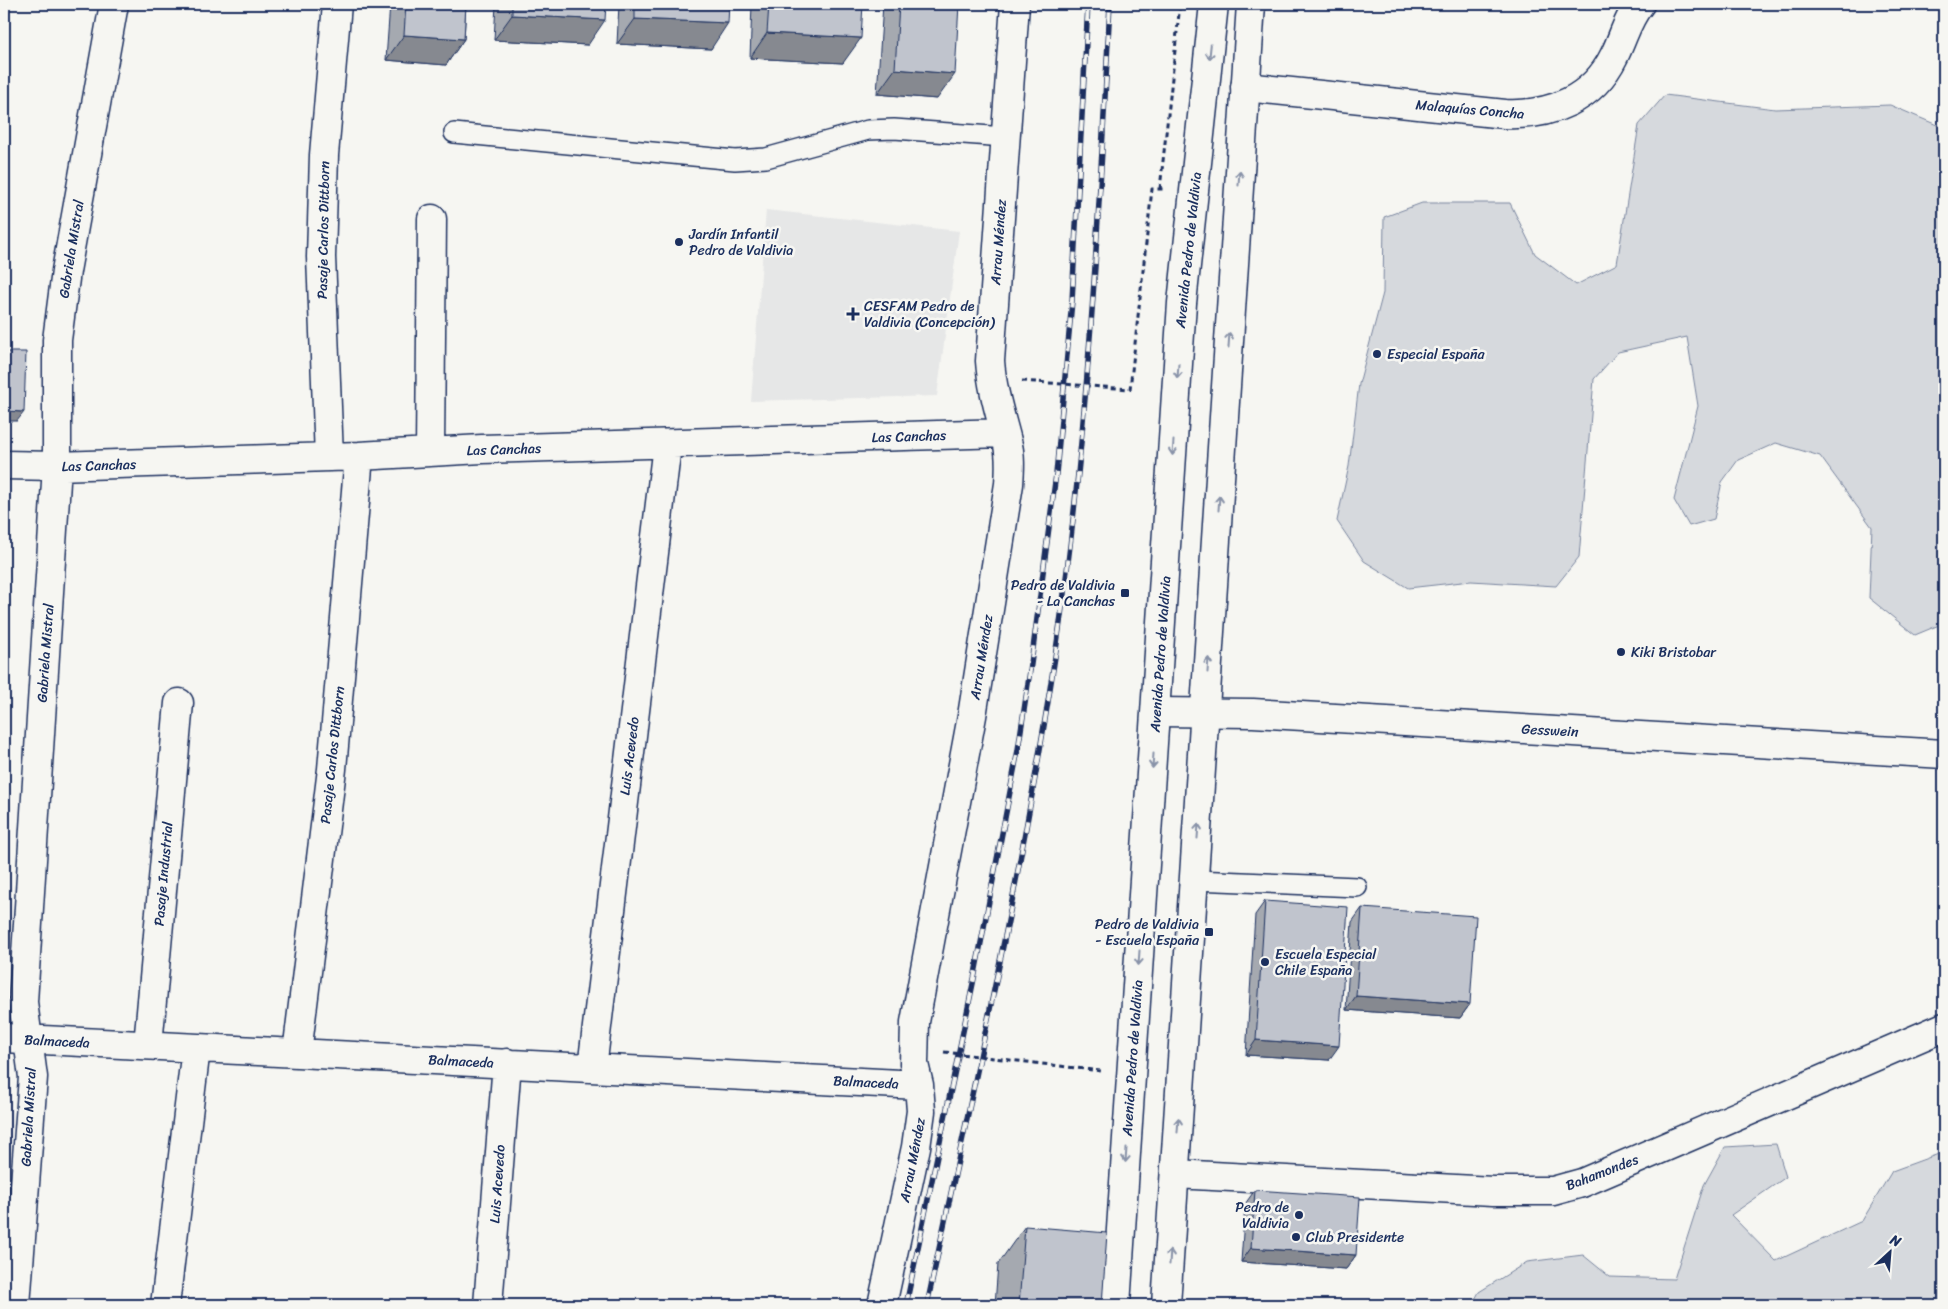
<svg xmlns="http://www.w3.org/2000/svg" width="1948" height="1309" viewBox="0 0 1948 1309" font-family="Sriracha,sans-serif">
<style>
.built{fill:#e6e7e7}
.green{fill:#d6d9dd;stroke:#78849e}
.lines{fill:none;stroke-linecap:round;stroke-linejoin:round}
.service-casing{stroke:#1b2f5e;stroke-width:22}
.minor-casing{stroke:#1b2f5e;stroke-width:31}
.primary-casing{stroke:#1b2f5e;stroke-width:31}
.path{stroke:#1b2f5e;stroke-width:3;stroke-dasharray:5 4;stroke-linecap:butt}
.service{stroke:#f6f6f2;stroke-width:19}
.minor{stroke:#f6f6f2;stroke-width:28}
.primary{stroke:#f6f6f2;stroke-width:28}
.rail-casing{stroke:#1b2f5e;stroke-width:5.5}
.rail{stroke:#f6f6f2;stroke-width:4;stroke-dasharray:11;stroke-linecap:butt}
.wall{fill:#a5a9b0;stroke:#1b2f5e}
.shaded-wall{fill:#868990;stroke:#1b2f5e}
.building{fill:#c0c4cd;stroke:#1b2f5e}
.oneway{stroke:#8892a8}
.poi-dot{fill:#1b2f5e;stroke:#f6f6f2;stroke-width:2}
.labels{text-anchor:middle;stroke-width:5;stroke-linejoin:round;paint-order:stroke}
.street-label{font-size:14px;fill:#1b2f5e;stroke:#f6f6f2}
.poi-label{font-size:14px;fill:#1b2f5e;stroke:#f6f6f2;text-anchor:start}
</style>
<rect width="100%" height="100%" fill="#f6f6f2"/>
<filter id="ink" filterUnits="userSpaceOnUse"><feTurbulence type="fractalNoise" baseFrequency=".02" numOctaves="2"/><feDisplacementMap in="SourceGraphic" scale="10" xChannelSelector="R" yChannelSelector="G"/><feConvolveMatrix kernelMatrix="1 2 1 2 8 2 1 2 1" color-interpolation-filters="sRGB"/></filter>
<g filter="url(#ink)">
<path class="built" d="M766,210L959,231L937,396L751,401Z"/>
<path class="green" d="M1665,95L1775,109L1890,105L1944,128V623L1915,635L1869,598L1872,527L1820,456L1776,443L1738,460L1722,482L1714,519L1689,526L1674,500L1698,406L1687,337L1618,352L1594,379L1579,557L1556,586L1471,581L1408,588L1364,561L1337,521L1349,466L1359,384L1383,293L1384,217L1422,203H1510L1535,254L1576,285L1617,264L1639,125Z
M1776,1144L1786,1177L1731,1215L1776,1261L1862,1221L1892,1171L1944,1152V1305H1472L1479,1292L1527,1262L1583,1255L1610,1277L1674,1279L1704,1185L1725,1147Z"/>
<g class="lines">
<defs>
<path id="service" d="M454,133L735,160L766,158L868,130L894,129L1005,137
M1195,880L1357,887"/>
<path id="minor" d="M1245,87L1505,114C1551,116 1593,99 1614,56C1623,39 1627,19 1640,4
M430,452L432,219
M329,457L321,257L324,155L337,4
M4,465L57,466L359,456L482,449L1004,433
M1156,712L1253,713L1944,754
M4,1038L919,1085
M148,1045L179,703
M297,1053L332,769L359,456
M592,1068L667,445
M1175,1174L1493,1191H1553L1582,1183L1944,1027
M16,1305L33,1077L23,1002L57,466V340L66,271L114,4
M165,1305L196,1048
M488,1305L507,1063
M882,1305L916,1147L921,1111L919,1085L914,1064L915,1022L972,716L1009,484C1010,470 1011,455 1007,441C1000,414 992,389 990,361L1015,4"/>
<path id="primary" d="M1116,1305L1182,303L1214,4
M1166,1305L1251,4"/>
</defs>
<use href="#service" class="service-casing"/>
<use href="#minor" class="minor-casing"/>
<use href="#primary" class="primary-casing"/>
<path class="path" d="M1160,189L1180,4
M1022,381L1130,389L1152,189H1165
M944,1052L1101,1071"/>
<use href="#service" class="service"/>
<use href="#minor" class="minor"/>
<use href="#primary" class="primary"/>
<defs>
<path id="rail" d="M906,1305L975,974L1018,750L1031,664L1056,474L1072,301L1088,4
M927,1305C975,1079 1027,853 1060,623C1089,418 1099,211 1110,4"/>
</defs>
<use href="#rail" class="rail-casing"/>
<use href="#rail" class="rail"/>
</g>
<path class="wall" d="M390,4H466L464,39L446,65L386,60Z
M496,4H606L588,45L494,40Z
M619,4H729L711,49L617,44Z
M752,4H863L843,63L750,58Z
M883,4H959L937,99L877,94Z
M1265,901L1329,1060L1246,1055L1255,915Z
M1362,908L1470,1004L1460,1018L1346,1010L1352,922Z
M1255,1190L1356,1255L1346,1269L1241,1262L1245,1204Z
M1025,1226L1102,1305H995L998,1264Z"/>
<path class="shaded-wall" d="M512,15L605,20L588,45L494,40Z
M635,19L728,23L711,49L617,44Z
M767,33L861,38L843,63L750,58Z
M404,35L464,39L446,65L386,60Z
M895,69L955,74L937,99L877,94Z
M4,411L24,412L17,421H4Z
M1356,996L1470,1004L1460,1018L1346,1010Z
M1256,1040L1339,1046L1329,1060L1246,1055Z
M1251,1248L1356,1255L1346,1269L1241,1262Z"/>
<path class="building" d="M406,4H466L464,39L404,35Z
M512,4H606L605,20L512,15Z
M635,4H729L728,23L635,19Z
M769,4H863L861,38L767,33Z
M899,4H959L955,74L895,69Z
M4,352H26L24,412L4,411Z
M1265,901L1348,907L1339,1046L1256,1040Z
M1362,908L1476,916L1470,1004L1356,996Z
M1255,1190L1360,1197L1356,1255L1251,1248Z
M1025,1226L1107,1233L1102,1305H1019Z"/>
<defs><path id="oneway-shaft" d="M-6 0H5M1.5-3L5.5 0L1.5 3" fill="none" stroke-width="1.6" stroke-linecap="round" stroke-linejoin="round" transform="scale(1.25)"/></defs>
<g class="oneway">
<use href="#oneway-shaft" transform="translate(1210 52) rotate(96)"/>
<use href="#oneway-shaft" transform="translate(1239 178) rotate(-86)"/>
<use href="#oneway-shaft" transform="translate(1229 340) rotate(-86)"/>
<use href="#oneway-shaft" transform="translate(1178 371) rotate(94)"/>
<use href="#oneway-shaft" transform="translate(1173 448) rotate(94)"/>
<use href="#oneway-shaft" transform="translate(1219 503) rotate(-86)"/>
<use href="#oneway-shaft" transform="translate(1208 665) rotate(-86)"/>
<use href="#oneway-shaft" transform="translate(1153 761) rotate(94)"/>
<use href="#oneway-shaft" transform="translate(1198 831) rotate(-86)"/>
<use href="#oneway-shaft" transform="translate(1139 958) rotate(94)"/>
<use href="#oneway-shaft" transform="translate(1178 1125) rotate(-86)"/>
<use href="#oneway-shaft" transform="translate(1126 1155) rotate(94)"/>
<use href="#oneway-shaft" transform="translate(1170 1257) rotate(-86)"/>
</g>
</g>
<g class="poi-dot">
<circle cx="679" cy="242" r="5"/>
<path d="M850.5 306.5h5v5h5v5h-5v5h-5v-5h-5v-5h5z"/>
<circle cx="1377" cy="354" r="5"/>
<rect x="1120" y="588" width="10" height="10" rx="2.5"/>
<circle cx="1621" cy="652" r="5"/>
<rect x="1204" y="927" width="10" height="10" rx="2.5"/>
<circle cx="1265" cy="962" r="5"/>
<circle cx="1299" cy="1215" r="5"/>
<circle cx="1296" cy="1237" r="5"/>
</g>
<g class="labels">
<g class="street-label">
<text transform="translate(1470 109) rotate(5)" y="5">Malaquías Concha</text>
<text transform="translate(323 230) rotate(-89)" y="5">Pasaje Carlos Dittborn</text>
<text transform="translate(998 242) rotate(-86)" y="5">Arrau Méndez</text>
<text transform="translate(71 249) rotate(-81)" y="5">Gabriela Mistral</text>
<text transform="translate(1188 250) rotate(-84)" y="5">Avenida Pedro de Valdivia</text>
<text transform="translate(909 436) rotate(-2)" y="5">Las Canchas</text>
<text transform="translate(504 449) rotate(-2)" y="5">Las Canchas</text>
<text transform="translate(99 465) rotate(-2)" y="5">Las Canchas</text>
<text transform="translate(45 653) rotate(-86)" y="5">Gabriela Mistral</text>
<text transform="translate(1160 654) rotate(-86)" y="5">Avenida Pedro de Valdivia</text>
<text transform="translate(981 657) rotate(-81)" y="5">Arrau Méndez</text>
<text transform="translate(1550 730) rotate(3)" y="5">Gesswein</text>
<text transform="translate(332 755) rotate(-84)" y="5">Pasaje Carlos Dittborn</text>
<text transform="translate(629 756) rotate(-83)" y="5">Luis Acevedo</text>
<text transform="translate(163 874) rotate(-85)" y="5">Pasaje Industrial</text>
<text transform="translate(57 1041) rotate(3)" y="5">Balmaceda</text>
<text transform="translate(1132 1058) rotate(-86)" y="5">Avenida Pedro de Valdivia</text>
<text transform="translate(461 1061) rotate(3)" y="5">Balmaceda</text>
<text transform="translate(866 1082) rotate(3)" y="5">Balmaceda</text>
<text transform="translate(28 1117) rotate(-87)" y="5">Gabriela Mistral</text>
<text transform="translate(912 1160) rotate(-79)" y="5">Arrau Méndez</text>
<text transform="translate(1602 1172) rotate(-21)" y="5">Bahamondes</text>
<text transform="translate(497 1184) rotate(-86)" y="5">Luis Acevedo</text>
</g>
<g class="poi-label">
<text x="689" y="239">Jardín Infantil<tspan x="689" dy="16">Pedro de Valdivia</tspan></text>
<text x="864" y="311">CESFAM Pedro de<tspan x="864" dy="16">Valdivia (Concepción)</tspan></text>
<text x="1387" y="359">Especial España</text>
<text x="1115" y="590" text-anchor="end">Pedro de Valdivia<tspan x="1115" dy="16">- La Canchas</tspan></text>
<text x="1631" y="657">Kiki Bristobar</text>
<text x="1199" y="929" text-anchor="end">Pedro de Valdivia<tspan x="1199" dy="16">- Escuela España</tspan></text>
<text x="1275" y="959">Escuela Especial<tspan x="1275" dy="16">Chile España</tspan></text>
<text x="1289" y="1212" text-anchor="end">Pedro de<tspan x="1289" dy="16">Valdivia</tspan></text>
<text x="1306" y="1242">Club Presidente</text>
</g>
</g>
<rect width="1948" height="1309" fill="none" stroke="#f6f6f2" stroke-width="20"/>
<rect x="10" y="10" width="1928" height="1289" fill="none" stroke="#1b2f5e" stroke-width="2" filter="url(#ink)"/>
<g transform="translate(1890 1252) rotate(26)" stroke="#f6f6f2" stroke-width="4" paint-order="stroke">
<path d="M0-4L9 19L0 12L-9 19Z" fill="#1b2f5e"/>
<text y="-8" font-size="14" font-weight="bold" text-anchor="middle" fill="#1b2f5e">N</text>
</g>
</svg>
